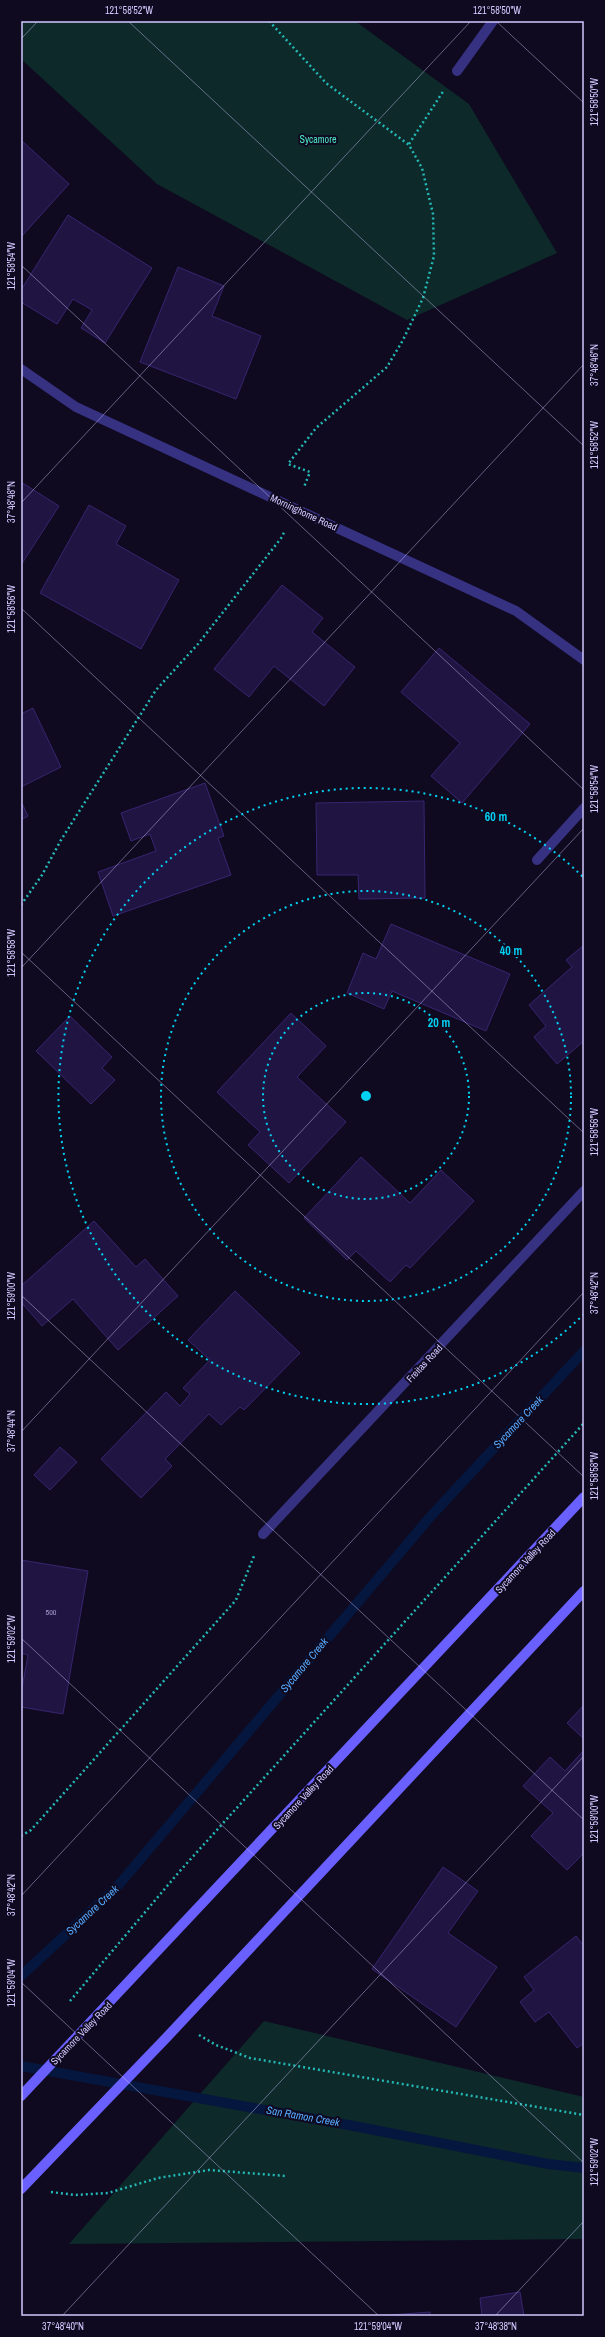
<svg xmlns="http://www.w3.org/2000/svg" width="605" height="2337" viewBox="0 0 605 2337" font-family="'Archivo Narrow',sans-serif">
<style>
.green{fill:#0d2929}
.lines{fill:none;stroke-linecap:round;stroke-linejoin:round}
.stream{stroke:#05173e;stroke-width:10}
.building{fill:#201542;stroke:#372570}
.path{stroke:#23b9b6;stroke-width:2.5;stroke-dasharray:2 3;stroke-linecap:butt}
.minor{stroke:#373182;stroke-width:10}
.secondary{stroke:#6a5fff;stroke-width:10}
.ticks{fill:none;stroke:#d1c8ff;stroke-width:1;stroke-opacity:0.45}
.ring{fill:none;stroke:#00d1f3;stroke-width:2;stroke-dasharray:2 4}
.labels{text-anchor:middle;stroke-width:4;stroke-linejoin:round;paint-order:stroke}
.number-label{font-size:8px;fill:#a59bd0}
.park-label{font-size:10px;fill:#4be9c7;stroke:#0f0a1f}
.street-label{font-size:10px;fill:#d1c8ff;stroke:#0f0a1f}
.water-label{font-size:11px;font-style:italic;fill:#56aaff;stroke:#0f0a1f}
.centre{fill:#00d1f3;stroke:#0f0a1f;stroke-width:2}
.ring-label{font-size:12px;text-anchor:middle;font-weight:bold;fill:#00d1f3;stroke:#0f0a1f;stroke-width:4;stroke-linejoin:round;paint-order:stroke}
.neatline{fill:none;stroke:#d1c8ff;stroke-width:1.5}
.ticks-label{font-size:10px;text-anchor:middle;fill:#d1c8ff}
</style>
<rect width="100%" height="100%" fill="#0f0a1f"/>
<path class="green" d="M21,21H355L469,104L557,253L407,320L157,184L21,59Z
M264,2021L584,2097V2239L69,2244Z"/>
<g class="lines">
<path class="stream" d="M21,1976L116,1888L431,1516L584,1351
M21,2066L354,2126L548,2164L584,2168"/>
</g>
<path class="building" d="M21,140L69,184L21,237Z
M68,215L152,268L105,343L81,328L92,310L73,299L57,324L21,302V290Z
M178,267L224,286L212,316L261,336L236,399L140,362Z
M21,482L59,506L21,565Z
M89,505L126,526L116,544L179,580L141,649L40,593Z
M282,585L323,618L312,632L355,667L324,706L274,666L249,697L214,669Z
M439,648L530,724L462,803L431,776L460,743L401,692Z
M33,708L61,767L21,787V714Z
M205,783L224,836L218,838L231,875L113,916L98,872L156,851L150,834L131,841L121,813Z
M21,801L28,816L21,820Z
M424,801L425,898L359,899L358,875H317L316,803Z
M391,924L510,974L486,1031L392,991L384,1009L347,993L363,953L376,959Z
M584,945V1041L557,1064L534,1037L546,1026L529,1005L572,967L566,960Z
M291,1013L326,1046L297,1077L346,1122L289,1183L248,1145L260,1132L217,1092Z
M70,1016L112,1057L102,1068L115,1080L91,1104L36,1051Z
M361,1157L410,1203L441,1170L474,1201L410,1268L406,1265L390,1282L356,1251L347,1260L304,1218Z
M94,1221L136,1267L145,1259L178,1296L118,1350L73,1299L42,1326L21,1302V1286Z
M235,1291L300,1353L244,1410L240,1407L221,1425L209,1414L165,1459L172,1466L141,1498L101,1459L166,1392L180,1406L190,1394L183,1388L210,1360L188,1340Z
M60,1447L77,1462L50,1490L34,1475Z
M21,1560L88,1571L63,1714L21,1707V1694L28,1655L21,1653Z
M584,1705V1739L567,1723Z
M584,1750V1853L567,1870L531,1836L553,1813L523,1786L550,1757L565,1771Z
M443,1867L478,1891L448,1933L497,1967L456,2027L372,1969Z
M576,1936L584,1946V2043L577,2048L549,2012L535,2022L520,2002L534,1990L524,1977Z
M520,2292L524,2316H482L480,2298Z
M430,2312V2316H376Z"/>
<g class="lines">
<path class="path" d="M269,21L326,83L409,145L422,168L433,214L434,256L423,298L403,340L387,367L316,428L288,464L310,472L304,487
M409,144L444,90
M21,905L42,875L61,840L156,690L198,644L282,537L285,530
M21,1836L31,1830L236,1600L254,1556
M70,2001L179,1872L584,1423
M199,2035L216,2045L250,2058L584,2115
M51,2192L75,2195L108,2193L158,2178L209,2170L286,2176"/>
<path class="minor" d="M457,71L493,21
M21,369L76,407L516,611L584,660
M537,860L584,808
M263,1534L584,1191"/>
<path class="secondary" d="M21,2096L584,1497
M21,2189L167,2037L584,1591"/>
</g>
<path class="ticks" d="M128,21L584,446M496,21L584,103M21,39L38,21M21,265L584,790M21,503L471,21M21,608L584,1133M21,952L584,1477M21,968L584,364M21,1295L584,1820M21,1432L584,828M21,1638L584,2163M21,1896L584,1292M21,1982L379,2316M62,2316L584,1756M495,2316L584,2221"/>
<g class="ring">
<circle cx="366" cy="1096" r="103"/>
<circle cx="366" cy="1096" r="205"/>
<path d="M584 1314A308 308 0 1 1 584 878"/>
</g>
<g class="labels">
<g class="number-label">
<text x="51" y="1615">500</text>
</g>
<g class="park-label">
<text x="318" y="143">Sycamore</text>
</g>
<g class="street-label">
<text transform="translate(304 512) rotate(25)" y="4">Morninghome Road</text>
<text transform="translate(424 1363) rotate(-47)" y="4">Freitas Road</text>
<text transform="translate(525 1561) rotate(-47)" y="4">Sycamore Valley Road</text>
<text transform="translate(303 1797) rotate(-47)" y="4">Sycamore Valley Road</text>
<text transform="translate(81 2033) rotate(-46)" y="4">Sycamore Valley Road</text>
</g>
<g class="water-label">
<text transform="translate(518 1422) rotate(-47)" y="4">Sycamore Creek</text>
<text transform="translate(304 1665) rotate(-50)" y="4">Sycamore Creek</text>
<text transform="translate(92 1910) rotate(-43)" y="4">Sycamore Creek</text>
<text transform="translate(303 2116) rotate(10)" y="4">San Ramon Creek</text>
</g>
</g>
<circle cx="366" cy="1096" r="6" class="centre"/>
<g class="ring-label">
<text x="496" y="821">60 m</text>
<text x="511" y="955">40 m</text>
<text x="439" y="1027">20 m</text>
</g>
<rect width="605" height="2337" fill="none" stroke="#0f0a1f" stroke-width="44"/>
<rect x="22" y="22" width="561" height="2293" class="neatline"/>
<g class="ticks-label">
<text x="129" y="14">121°58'52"W</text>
<text x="497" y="14">121°58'50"W</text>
<text transform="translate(594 102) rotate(-90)" y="4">121°58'50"W</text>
<text transform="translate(11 266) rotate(-90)" y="4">121°58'54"W</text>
<text transform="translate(594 365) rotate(-90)" y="4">37°48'46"N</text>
<text transform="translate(594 445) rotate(-90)" y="4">121°58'52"W</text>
<text transform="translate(11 502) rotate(-90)" y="4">37°48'48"N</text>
<text transform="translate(11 609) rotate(-90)" y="4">121°58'56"W</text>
<text transform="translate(594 789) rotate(-90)" y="4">121°58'54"W</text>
<text transform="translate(11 953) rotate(-90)" y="4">121°58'58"W</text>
<text transform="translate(594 1132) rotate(-90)" y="4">121°58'56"W</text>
<text transform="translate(594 1293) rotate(-90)" y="4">37°48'42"N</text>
<text transform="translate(11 1296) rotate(-90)" y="4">121°59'00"W</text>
<text transform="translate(11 1431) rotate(-90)" y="4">37°48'44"N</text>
<text transform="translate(594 1476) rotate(-90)" y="4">121°58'58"W</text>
<text transform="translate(11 1639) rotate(-90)" y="4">121°59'02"W</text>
<text transform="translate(594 1819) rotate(-90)" y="4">121°59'00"W</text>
<text transform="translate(11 1895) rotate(-90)" y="4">37°48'42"N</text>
<text transform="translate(11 1983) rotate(-90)" y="4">121°59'04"W</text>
<text transform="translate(594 2162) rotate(-90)" y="4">121°59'02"W</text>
<text x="63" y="2330">37°48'40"N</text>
<text x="378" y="2330">121°59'04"W</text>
<text x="496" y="2330">37°48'38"N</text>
</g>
</svg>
